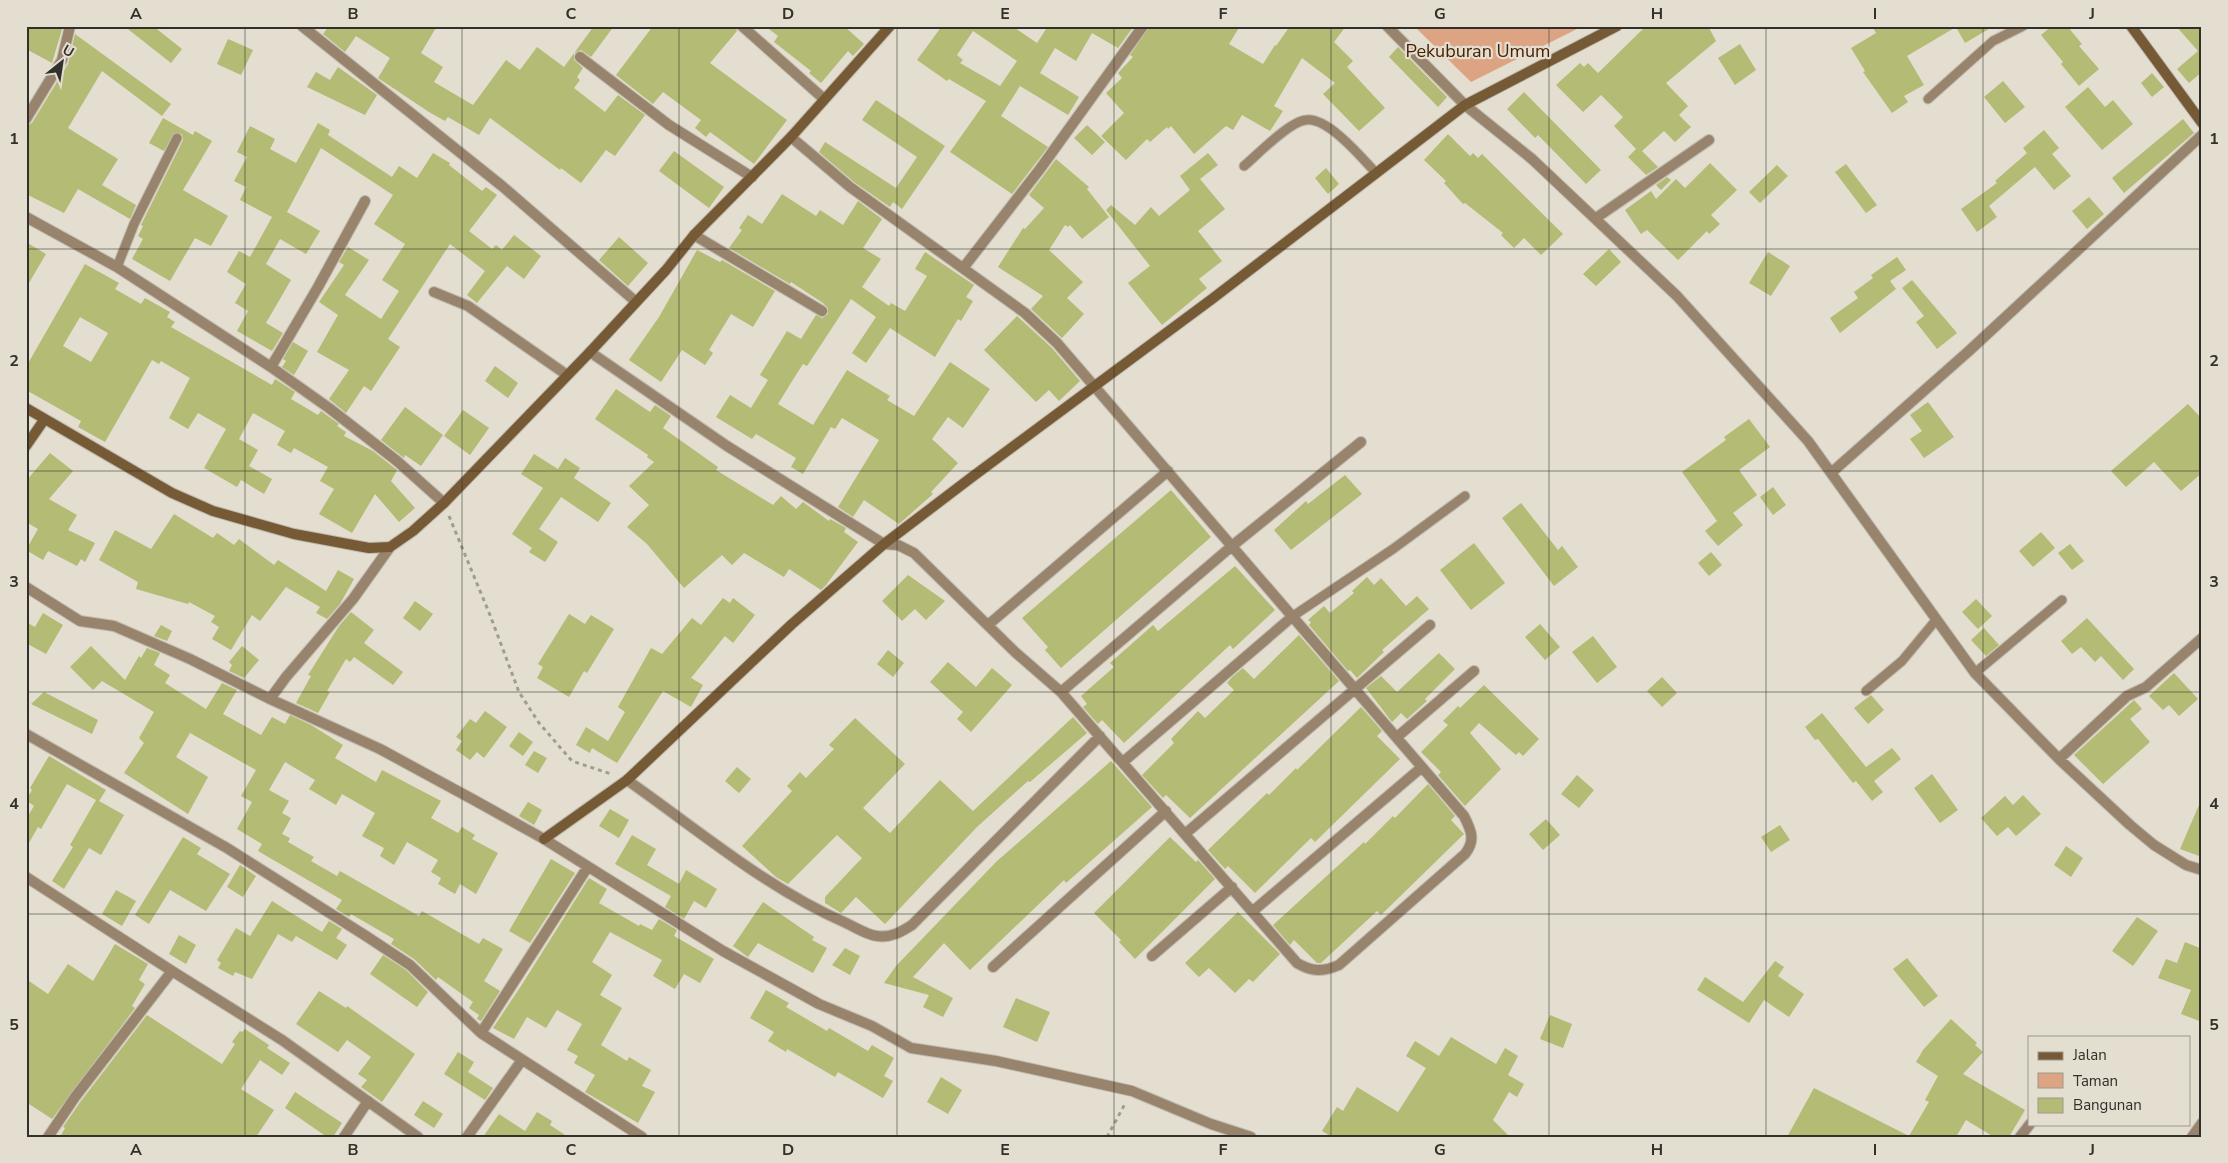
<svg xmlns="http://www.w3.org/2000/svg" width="2228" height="1163" viewBox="0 0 2228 1163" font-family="'Nunito Sans',sans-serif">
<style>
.green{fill:#dda483}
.building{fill:#b3bb74;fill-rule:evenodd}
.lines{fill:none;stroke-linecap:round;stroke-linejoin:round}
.lane-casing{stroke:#bfbbaf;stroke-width:11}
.street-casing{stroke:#bfbbaf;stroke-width:12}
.secondary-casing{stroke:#bfbbaf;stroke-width:12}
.path{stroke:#9f9c91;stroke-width:3;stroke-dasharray:4 4;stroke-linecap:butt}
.lane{stroke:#98846c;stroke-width:9}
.street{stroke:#98846c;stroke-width:10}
.secondary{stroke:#765935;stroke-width:10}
.grid{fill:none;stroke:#31302a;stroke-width:1;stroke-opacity:0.55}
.labels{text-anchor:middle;stroke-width:4.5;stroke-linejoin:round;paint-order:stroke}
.park-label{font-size:18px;fill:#471e01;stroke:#e3ded0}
.neatline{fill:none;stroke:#31302a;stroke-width:2}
.grid-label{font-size:16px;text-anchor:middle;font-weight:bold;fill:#31302a}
</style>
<rect width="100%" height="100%" fill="#e3ded0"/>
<path class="green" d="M1414,26H1583L1471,82Z"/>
<path class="building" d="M26,26H63L52,63L26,49Z
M124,26H153L182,49L171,63Z
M329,26H437L421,53L443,67L434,82L473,105L506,60L520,70L537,47L564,67L594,26H614L591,57L581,50L574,53V60L583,68L577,77L580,80L574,88L605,112L618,95L645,115L615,156L606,150L581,183L561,168L560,170L490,118L479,135L448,117L445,121L429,112L378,78L390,58L356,36L345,52L323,34Z
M653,26H735L737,31L710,63L787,120L754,164L710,132L706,137L695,128L701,120L663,92L653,104L616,75Z
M765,26H844L864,44L853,56L848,51L821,83L809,73L811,71L774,42L778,36Z
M942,26H1012L1037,43L1048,26H1134L1118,48L1092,33L1076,61L1055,48L1040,73L1079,97L1068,115L1020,86L1001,116L1048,147L1012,194L950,152L986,101L949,79L947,81L917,60ZM973,31L1017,61L1000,86L960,63L963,60L957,55Z
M1150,26H1240L1229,44L1263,64L1275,45L1276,46L1290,26H1346L1334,42L1353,61L1347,67L1385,108L1359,131L1323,94L1335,83L1302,58L1274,106L1283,111L1270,131L1242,115L1233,130L1226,126L1194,154L1171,126L1168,129L1167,127L1150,142L1147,139L1126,160L1101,136L1124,113L1106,93L1122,78L1118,73L1133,57L1130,55Z
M1646,26H1708L1716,41L1666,83L1688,106L1679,115L1691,127L1675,142L1664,131L1642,151L1658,167L1646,175L1628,157L1636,149L1614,126L1623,117L1601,95L1583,112L1556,85L1580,63L1584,67L1588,63L1598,73Z
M1872,26H1994L1965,43L1956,27L1907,56L1924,85L1904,96L1908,102L1892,113L1863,72L1865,71L1851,48L1876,33Z
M2052,26H2067L2082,44L2079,46L2099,69L2079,86L2061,64L2063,62L2041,35Z
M2176,26H2202V72L2189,83L2177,69L2198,51Z
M75,34L171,104L162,116L102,71L68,128L118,159L102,185L136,205L130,219L78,189L64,213L26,194V126L32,123L68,64Z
M228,39L253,50L241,75L217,64Z
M1740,44L1756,70L1735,85L1718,58Z
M1398,47L1447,97L1438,107L1389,57Z
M338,67L377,95L365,115L307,87L316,72L330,80Z
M2152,73L2164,87L2152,97L2141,83Z
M2003,81L2025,107L2005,123L1984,97Z
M2088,87L2105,107L2113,100L2133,124L2102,150L2065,107Z
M1524,92L1601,170L1586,184L1538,135L1535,138L1507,109Z
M876,100L945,146L902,209L893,202L890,207L854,182L819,152L825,142L896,188L917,157L862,120Z
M163,118L193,135L195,131L212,141L183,190L228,216L211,246L195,238L170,281L132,259L143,239L138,236L143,226L141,225L183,140L182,134L174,133L164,151L149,143Z
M2183,119L2194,133L2124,193L2112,178Z
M318,123L330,130L328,135L392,177L399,166L417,178L433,153L450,163L449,165L482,191L486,187L497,195L469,231L492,249L496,245L502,250L514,235L541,256L524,279L507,266L477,303L467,295L485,271L450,244L388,339L400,347L371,391L364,386L346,413L329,399L349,370L317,352L338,315L319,302L344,265L339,262L348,247L369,260L345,295L381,319L399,291L382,280L405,244L374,224L393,195L321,148L287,212L320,231L306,254L280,239L266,264L291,280L266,323L283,333L272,351L237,331L248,311L235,303L246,284L227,272L239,251L250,257L272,217L240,200L246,187L234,181L247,157L237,152L250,126L275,139L270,149L296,163Z
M1087,125L1105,142L1092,155L1074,138Z
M2044,130L2059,148L2052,154L2071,176L2054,190L2035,167L1989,206L1997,217L1977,232L1961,209L1997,183L1995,181L2027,153L2023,148Z
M1448,134L1470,156L1473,153L1478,158L1482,154L1563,234L1541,255L1524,238L1514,248L1501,235L1503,233L1465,203L1463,204L1444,183L1446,181L1424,160Z
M674,151L724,187L709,208L659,171Z
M1208,153L1218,165L1200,179L1225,209L1198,231L1222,261L1199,279L1207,288L1162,325L1128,283L1150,266L1106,210L1111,205L1135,225L1151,207L1159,216L1190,190L1180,176Z
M1056,159L1089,187L1087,189L1109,217L1082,239L1070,225L1068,227L1065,225L1049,250L1083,282L1067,298L1084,314L1062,338L1031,309L1043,296L998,267L1023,228L1025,229L1044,208L1029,195Z
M1710,163L1737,190L1711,215L1720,224L1709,234L1707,231L1678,260L1647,230L1641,234L1625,210L1651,191L1656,199L1676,179L1685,188Z
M1846,164L1877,205L1866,213L1835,172Z
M1777,165L1788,176L1760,203L1749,192Z
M1326,168L1339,184L1328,194L1315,178Z
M1667,177L1671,180L1661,190L1656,185Z
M782,194L816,216L820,210L843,225L858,201L882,219L863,248L881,259L862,287L889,306L891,303L905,311L927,276L915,269L925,252L974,285L966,297L973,301L961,321L958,319L935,357L890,328L866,363L852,353L876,317L851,299L807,366L803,364L794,378L778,404L813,425L847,370L890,396L887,400L914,416L950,362L990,389L963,428L948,417L932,439L958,463L931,492L933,494L899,524L864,500L853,517L838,507L879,440L842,418L835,429L831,427L803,474L791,467L796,458L756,434L752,439L716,417L730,395L751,408L768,380L760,375L787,331L801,339L816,315L822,318L828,314V308L823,303L791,282L790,284L729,248L742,230L739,228L748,215L762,224Z
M2089,197L2104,214L2087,229L2072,211Z
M619,237L648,263L628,286L599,260Z
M26,242L46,254L26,288Z
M1609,249L1621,262L1596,286L1583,274Z
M697,250L720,262L722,260L775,291L753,327L731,314L709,350L713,353L705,365L682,350L661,382L629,360L659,317Z
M1768,252L1790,266L1771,296L1749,283Z
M1897,257L1906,270L1890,281L1896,289L1840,333L1830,318L1858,298L1854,292L1873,278L1871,275Z
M85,264L119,283L115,289L141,304L145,298L170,312L167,317L175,322L171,327L272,385L275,379L295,392L291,399L318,415L321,411L325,414L339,424L337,426L346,432L344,436L373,451L397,470L391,481L415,508L399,522L375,494L352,533L319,514L334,489L320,481L328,467L294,448L291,453L277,445L285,431L253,413L239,439L258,450L249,466L272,479L264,494L241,480L237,487L204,468L226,429L198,413L188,429L169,418L190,378L161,361L159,364L152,360L105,442L78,427L81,421L26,390V367ZM80,317L108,333L91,362L63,346Z
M1912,280L1957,333L1937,349L1916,322L1924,316L1902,288Z
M1017,316L1052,348L1080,381L1059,401L1049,390L1036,402L984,350Z
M293,342L308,351L294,375L282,367L286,361L283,359Z
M495,366L518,383L508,398L485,381Z
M616,389L650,412L655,405L671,416L663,428L718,467L716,470L773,505L781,496L796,509L803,502L829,521L830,519L846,528L844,532L858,542L826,585L821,590L789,569L784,577L744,553L732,565L722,555L684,588L647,544L627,527L649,505L629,486L654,462L647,457L648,455L595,419Z
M1928,402L1954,437L1924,458L1910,439L1922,431L1910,415Z
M2188,404L2202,419V473L2181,491L2154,462L2126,487L2111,471Z
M405,407L443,435L421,466L405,455L404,458L381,440Z
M463,410L489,428L470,455L444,436Z
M1749,419L1770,447L1739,470L1757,495L1733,513L1743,525L1718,546L1705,531L1717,521L1682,472L1726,440L1724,437Z
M50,453L73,471L49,499L77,515L68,530L95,543L85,562L81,559L77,566L48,551L43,560L26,550L38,529L26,522V481Z
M534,454L558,469L565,458L580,468L574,478L611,503L598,522L561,497L539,529L558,542L545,562L529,552L532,548L512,534L543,488L521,474Z
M1345,475L1362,494L1291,550L1274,530L1306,501L1308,504Z
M1773,487L1786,505L1773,515L1760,497Z
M1171,490L1211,537L1061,668L1045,650L1048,647L1022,618Z
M1521,503L1558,550L1562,546L1578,567L1554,586L1502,518Z
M174,514L213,538L217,533L234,545L239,539L274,565L278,560L326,591L338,570L354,579L340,604L327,619L316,613L320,607L286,587L260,621L252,615L231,650L212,639L219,627L211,622L215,616L189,602L188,604L136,589L138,582L99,560L115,530L151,549Z
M2041,532L2055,548L2033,567L2019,551Z
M1474,543L1505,583L1471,610L1440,570Z
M2070,544L2084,561L2072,570L2058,553Z
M1711,552L1722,565L1709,576L1698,563Z
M1235,566L1275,610L1233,649L1230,645L1124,743L1102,720L1098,724L1083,707L1087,704L1081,696L1114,667L1110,663L1153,625L1158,631Z
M908,575L945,601L926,620L915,609L902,621L882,601Z
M1367,577L1374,585L1381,578L1406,606L1417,596L1429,609L1382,650L1384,652L1357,678L1350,670L1348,671L1309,625L1311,622L1308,620L1324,606L1330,613L1354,593L1352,591Z
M723,598L730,603L733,598L755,615L733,643L725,636L691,678L703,685L691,707L663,691L617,763L592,748L590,753L576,745L586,727L608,741L625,712L618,707L651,648L662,654L692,618L701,625Z
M1976,599L1992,616L1978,629L1962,612Z
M415,601L433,614L420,631L403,618Z
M351,612L374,630L364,643L403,672L393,685L354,657L350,662L346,659L327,691L330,692L318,713L296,703L311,676L308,675L339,626Z
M43,613L63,625L46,654L26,643V622L35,627Z
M569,614L585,624L591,615L614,629L587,673L584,671L569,697L537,678L543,667L538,664Z
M2087,618L2134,669L2123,680L2101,656L2095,662L2081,647L2072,654L2061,641Z
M1540,624L1560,647L1545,660L1525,637Z
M161,625L172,631L167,641L154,636Z
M1984,628L1999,645L1986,656L1971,640Z
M1299,635L1339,681L1190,818L1166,795L1163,798L1142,775L1174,743L1171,739L1198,711L1205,718L1234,690L1227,683L1232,677L1243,668L1254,679Z
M1593,636L1617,667L1597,683L1572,652Z
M91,646L125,680L139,656L141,658L147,648L160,653L154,665L170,675L165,683L206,709L222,683L237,690L223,714L261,735L272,717L285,724L290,715L311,725L343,745L335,758L376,782L382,770L441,801L431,818L458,833L462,827L475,835L472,839L498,853L476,894L460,884L455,894L438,884L441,878L431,872L438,860L407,842L394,865L380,856L384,848L362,836L375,813L342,794L336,805L309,789L315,780L285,762L269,790L289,801L282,813L291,818L282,834L290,838L288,842L314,857L311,861L337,876L340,871L419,916L422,911L479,944L483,938L503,949L484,981L500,991L481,1021L477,1019L479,1015L469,1008L473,1002L438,977L436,980L414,959L391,944L394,939L351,914L349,917L336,909L342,900L258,851L262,844L237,829L252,802L241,796L256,770L190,733L176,757L208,777L188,814L124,773L144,743L139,738L154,712L102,681L93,690L70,667Z
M242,646L259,660L244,678L229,671L232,665L229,662Z
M888,650L904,663L893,677L877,664Z
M1439,653L1455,669L1425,699L1427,701L1407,719L1401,713L1392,722L1366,688L1381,676L1397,692Z
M948,662L976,687L992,668L1012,685L971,732L957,719L963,712L930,682Z
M2174,673L2198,699L2179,716L2169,705L2163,710L2149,696Z
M1662,677L1677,693L1662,707L1647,691Z
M1484,685L1539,739L1523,756L1519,752L1516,755L1479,723L1470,733L1501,769L1465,806L1438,775L1441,772L1421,752L1448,725L1443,721L1458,706L1460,708Z
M44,692L98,720L92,734L31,704Z
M1871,695L1884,710L1868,724L1854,708Z
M2134,700L2142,709L2130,719L2150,742L2103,784L2074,755Z
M1361,707L1382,731L1377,736L1400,759L1315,842L1311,838L1255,893L1228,866L1225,869L1208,850L1267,793L1269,795L1296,768L1297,770Z
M485,711L507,727L484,758L477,752L470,760L456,750L462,741L456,737L470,719L476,723Z
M1822,713L1866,767L1892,748L1901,759L1874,781L1883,792L1872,801L1856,781L1853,783L1818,739L1815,740L1805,727Z
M1073,717L1087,733L1030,782L1028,781L977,827L885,924L856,897L841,913L825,903V897L862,858L837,835L788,884L776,877L742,846L792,791L787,786L800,772L806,778L834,749L829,745L855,718L905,764L863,808L890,833L940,780L973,811Z
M519,732L533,742L523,756L509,746Z
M534,751L547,758L538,773L525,765Z
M49,756L106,790L99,801L124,815L101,855L89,848L64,889L52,881L73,847L70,845L96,800L67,784L41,829L38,827L26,848V819L34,806L26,800L32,790L30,788Z
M1111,761L1152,807L1066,883L1064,880L970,970L944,943L913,977L953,998L943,1017L923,1007L929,995L884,983L896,966L996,862Z
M737,767L751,779L739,793L725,781Z
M1932,774L1958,810L1940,823L1914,788Z
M1577,775L1594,790L1579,808L1561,794Z
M1428,784L1455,816L1451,820L1464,834L1381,915L1377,911L1321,963H1317L1294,940L1290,945L1273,925L1364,842L1365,844L1393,816L1395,818Z
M2023,795L2041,814L2016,836L2008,827L1997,836L1981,818L2005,796L2013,805Z
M2202,798V857L2180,849Z
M528,802L542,810L534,825L519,816Z
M610,809L629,820L619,838L599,826Z
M1546,819L1560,835L1543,850L1529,834Z
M1780,825L1790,840L1771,852L1761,837Z
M632,835L656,849L647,865L679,884L686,870L717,889L706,908L694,901L684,919L665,907L671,896L615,864Z
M183,837L201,848L197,854L230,874L206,911L170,890L149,924L135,915Z
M1170,837L1196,862L1198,860L1215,879L1135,959L1119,942L1121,940L1094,913Z
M2066,846L2083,858L2071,877L2054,865Z
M551,859L575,873L530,943L509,931Z
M240,865L256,876L243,897L227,887Z
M589,878L607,889L599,903L639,926L640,924L652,930L659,919L677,930L674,936L714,959L700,983L684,974L675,989L653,976L662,960L610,932L592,962L612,975L600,995L622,1008L601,1045L627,1061L629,1057L651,1070L642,1086L655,1092L638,1123L585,1092L595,1075L574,1063L578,1056L567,1050L582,1024L557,1010L546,1028L527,1017L514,1039L493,1028L521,986Z
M116,890L136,901L122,926L102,914Z
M272,901L322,932L329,921L342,929L336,938L347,945L337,960L296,936L292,942L278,934L252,979L235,972L233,976L218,968L221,963L217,960L236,928L250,936Z
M763,902L814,937L812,940L827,948L813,973L758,943L748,957L733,946Z
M1238,912L1280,954L1253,982L1249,979L1235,993L1209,968L1199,977L1185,963Z
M2137,917L2158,931L2133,966L2112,951Z
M179,935L196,945L186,964L169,954Z
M2185,942L2202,949V1022L2181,1014L2191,990L2158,978L2166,959L2177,963Z
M115,944L148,964L139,980L145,984L132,1006L135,1008L52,1119L26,1102V979L48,994L68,964L93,981Z
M845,948L860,956L850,975L832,965Z
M383,955L406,970L428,992L417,1007L370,974Z
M1907,958L1938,996L1924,1007L1893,969Z
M1775,961L1784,967L1778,976L1804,994L1789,1017L1764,1000L1749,1023L1697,990L1705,977L1743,1002Z
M766,990L789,1003L786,1007L827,1031L829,1028L868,1051L872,1045L894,1058L884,1076L893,1081L883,1098L838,1072L835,1077L787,1049L786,1052L768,1041L774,1032L750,1018Z
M319,991L346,1008L347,1006L415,1054L382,1102L361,1087L367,1080L358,1074L371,1057L347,1040L338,1052L296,1024Z
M1016,998L1050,1012L1037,1042L1003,1027Z
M147,1015L222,1064L235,1044L232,1042L240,1031L242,1032L245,1029L269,1045L267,1048L290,1063L282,1075L260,1060L241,1089L274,1110L256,1137H60L65,1128L63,1127L81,1101Z
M1550,1015L1572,1024L1563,1048L1540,1039Z
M1951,1019L1977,1043L1975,1045L1983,1052L1963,1074L2025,1110L2009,1137H1994L1966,1120L1956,1137H1787L1814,1088L1909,1136L1929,1102L1925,1100L1938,1076L1916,1062L1923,1050Z
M1451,1037L1496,1064L1505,1048L1518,1056L1508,1075L1524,1084L1517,1097L1509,1092L1493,1120L1510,1137H1332L1322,1131L1337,1107L1343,1111L1357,1087L1398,1112L1426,1068L1406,1056L1415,1041L1439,1056Z
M458,1052L474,1062L468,1072L493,1088L485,1100L444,1074Z
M941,1077L962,1090L948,1114L927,1102Z
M295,1092L342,1123L333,1137H327L285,1108Z
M423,1101L443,1114L434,1128L414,1115Z
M537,1112L552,1121L550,1125L568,1137H483L499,1114L525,1131Z"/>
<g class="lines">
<defs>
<path id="lane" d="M1928,99L1993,41L2023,26
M1244,166C1257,155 1290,121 1306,120C1328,117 1362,158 1376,173
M117,267L134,224L177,138
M1293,616L1393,549L1465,496
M1975,673L2062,600
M1866,691L1902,661L1936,620"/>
<path id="street" d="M302,26L502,186L635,301
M742,26L824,99
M1387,26L1465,105L1532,159L1677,296L1808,441L1975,673L2059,759L2130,825L2154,845L2186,865L2202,870
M580,57L669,125L752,177
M26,119L62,60L70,26
M26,217L117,267L271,367L329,408L397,461L444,503
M1596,218L1709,140
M694,235L822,311
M964,267L1040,169L1143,26
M434,292L468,306L567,375
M590,352L727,446L884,544L898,545L914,553L1015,652L1061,692L1297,963C1312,972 1323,972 1339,965L1465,854C1476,840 1471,830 1464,816L1057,343L1025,313L850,187L791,137
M271,367L318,287L365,201
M1831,473L1970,350L2202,135
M390,547L353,599L286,677L270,699L380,749L474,800L544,839L723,951L819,1004L872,1026L911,1048L996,1061L1132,1091L1211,1124L1251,1137
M26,587L80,621L114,626L190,659L270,699
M988,625L1168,471
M1061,692L1232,546L1361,442
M26,734L227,848L366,936L410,965L481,1033L642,1137
M1397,737L1474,671
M2059,759L2127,696L2146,687L2202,638
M1123,762L1293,616
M627,780C697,829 766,888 846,923C855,927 867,935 877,936C891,938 901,932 912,925L1100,736
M1185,834L1430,625
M26,877L172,971
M1253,911L1422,767
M1152,956L1232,887
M993,967L1166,811
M481,1033L587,868
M48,1137L75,1097L172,971L282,1040L418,1137
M344,1137L368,1101
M467,1137L522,1060
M2020,1137L2030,1124
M2192,1137L2202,1123"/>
<path id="secondary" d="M2131,26L2202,123
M26,408L172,493L213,511L294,534L369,548L390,547L413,531L444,503L590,352L666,270L694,235L791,137L890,26
M26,446L44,420
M544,839L627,780L792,624L884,544L972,477L1212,299L1465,105L1617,26"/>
</defs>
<use href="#lane" class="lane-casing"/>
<use href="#street" class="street-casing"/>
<use href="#secondary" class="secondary-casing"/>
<path class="path" d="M449,516L490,615L519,692L539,723L572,761L611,774
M1107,1137L1126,1102"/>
<use href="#lane" class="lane"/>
<use href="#street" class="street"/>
<use href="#secondary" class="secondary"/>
</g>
<path class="grid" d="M245,26V1137M462,26V1137M679,26V1137M897,26V1137M1114,26V1137M1331,26V1137M1549,26V1137M1766,26V1137M1983,26V1137M26,249H2202M26,471H2202M26,692H2202M26,914H2202"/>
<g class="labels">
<g class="park-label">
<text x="1478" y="57">Pekuburan Umum</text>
</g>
</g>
<rect width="2228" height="1163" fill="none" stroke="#e3ded0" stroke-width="55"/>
<rect x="2028" y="1036" width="162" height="90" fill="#e3ded0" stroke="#9c988e"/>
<rect x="2038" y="1052" width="25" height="8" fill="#765935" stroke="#9c988e"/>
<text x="2073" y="1060" font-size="15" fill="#31302a">Jalan</text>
<rect x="2038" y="1073" width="25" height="15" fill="#dda483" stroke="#9c988e"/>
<text x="2073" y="1086" font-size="15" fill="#31302a">Taman</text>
<rect x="2038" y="1098" width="25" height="15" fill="#b3bb74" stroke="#9c988e"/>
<text x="2073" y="1110" font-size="15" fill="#31302a">Bangunan</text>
<g transform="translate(62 62) rotate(30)" stroke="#e3ded0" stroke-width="4" paint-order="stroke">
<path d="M0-4L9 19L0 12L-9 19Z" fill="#31302a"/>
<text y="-8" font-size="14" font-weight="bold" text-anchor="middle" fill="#31302a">U</text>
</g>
<rect x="28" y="28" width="2172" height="1108" class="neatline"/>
<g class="grid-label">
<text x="136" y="19">A</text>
<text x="353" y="19">B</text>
<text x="571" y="19">C</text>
<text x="788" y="19">D</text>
<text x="1005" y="19">E</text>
<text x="1223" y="19">F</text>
<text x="1440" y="19">G</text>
<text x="1657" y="19">H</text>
<text x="1875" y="19">I</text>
<text x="2092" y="19">J</text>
<text x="14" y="144">1</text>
<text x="2214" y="144">1</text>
<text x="14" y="366">2</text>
<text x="2214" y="366">2</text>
<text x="14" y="587">3</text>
<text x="2214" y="587">3</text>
<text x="14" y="809">4</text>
<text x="2214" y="809">4</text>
<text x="14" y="1030">5</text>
<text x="2214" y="1030">5</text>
<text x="136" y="1155">A</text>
<text x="353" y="1155">B</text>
<text x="571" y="1155">C</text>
<text x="788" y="1155">D</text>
<text x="1005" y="1155">E</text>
<text x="1223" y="1155">F</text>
<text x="1440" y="1155">G</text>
<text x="1657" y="1155">H</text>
<text x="1875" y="1155">I</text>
<text x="2092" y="1155">J</text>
</g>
</svg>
